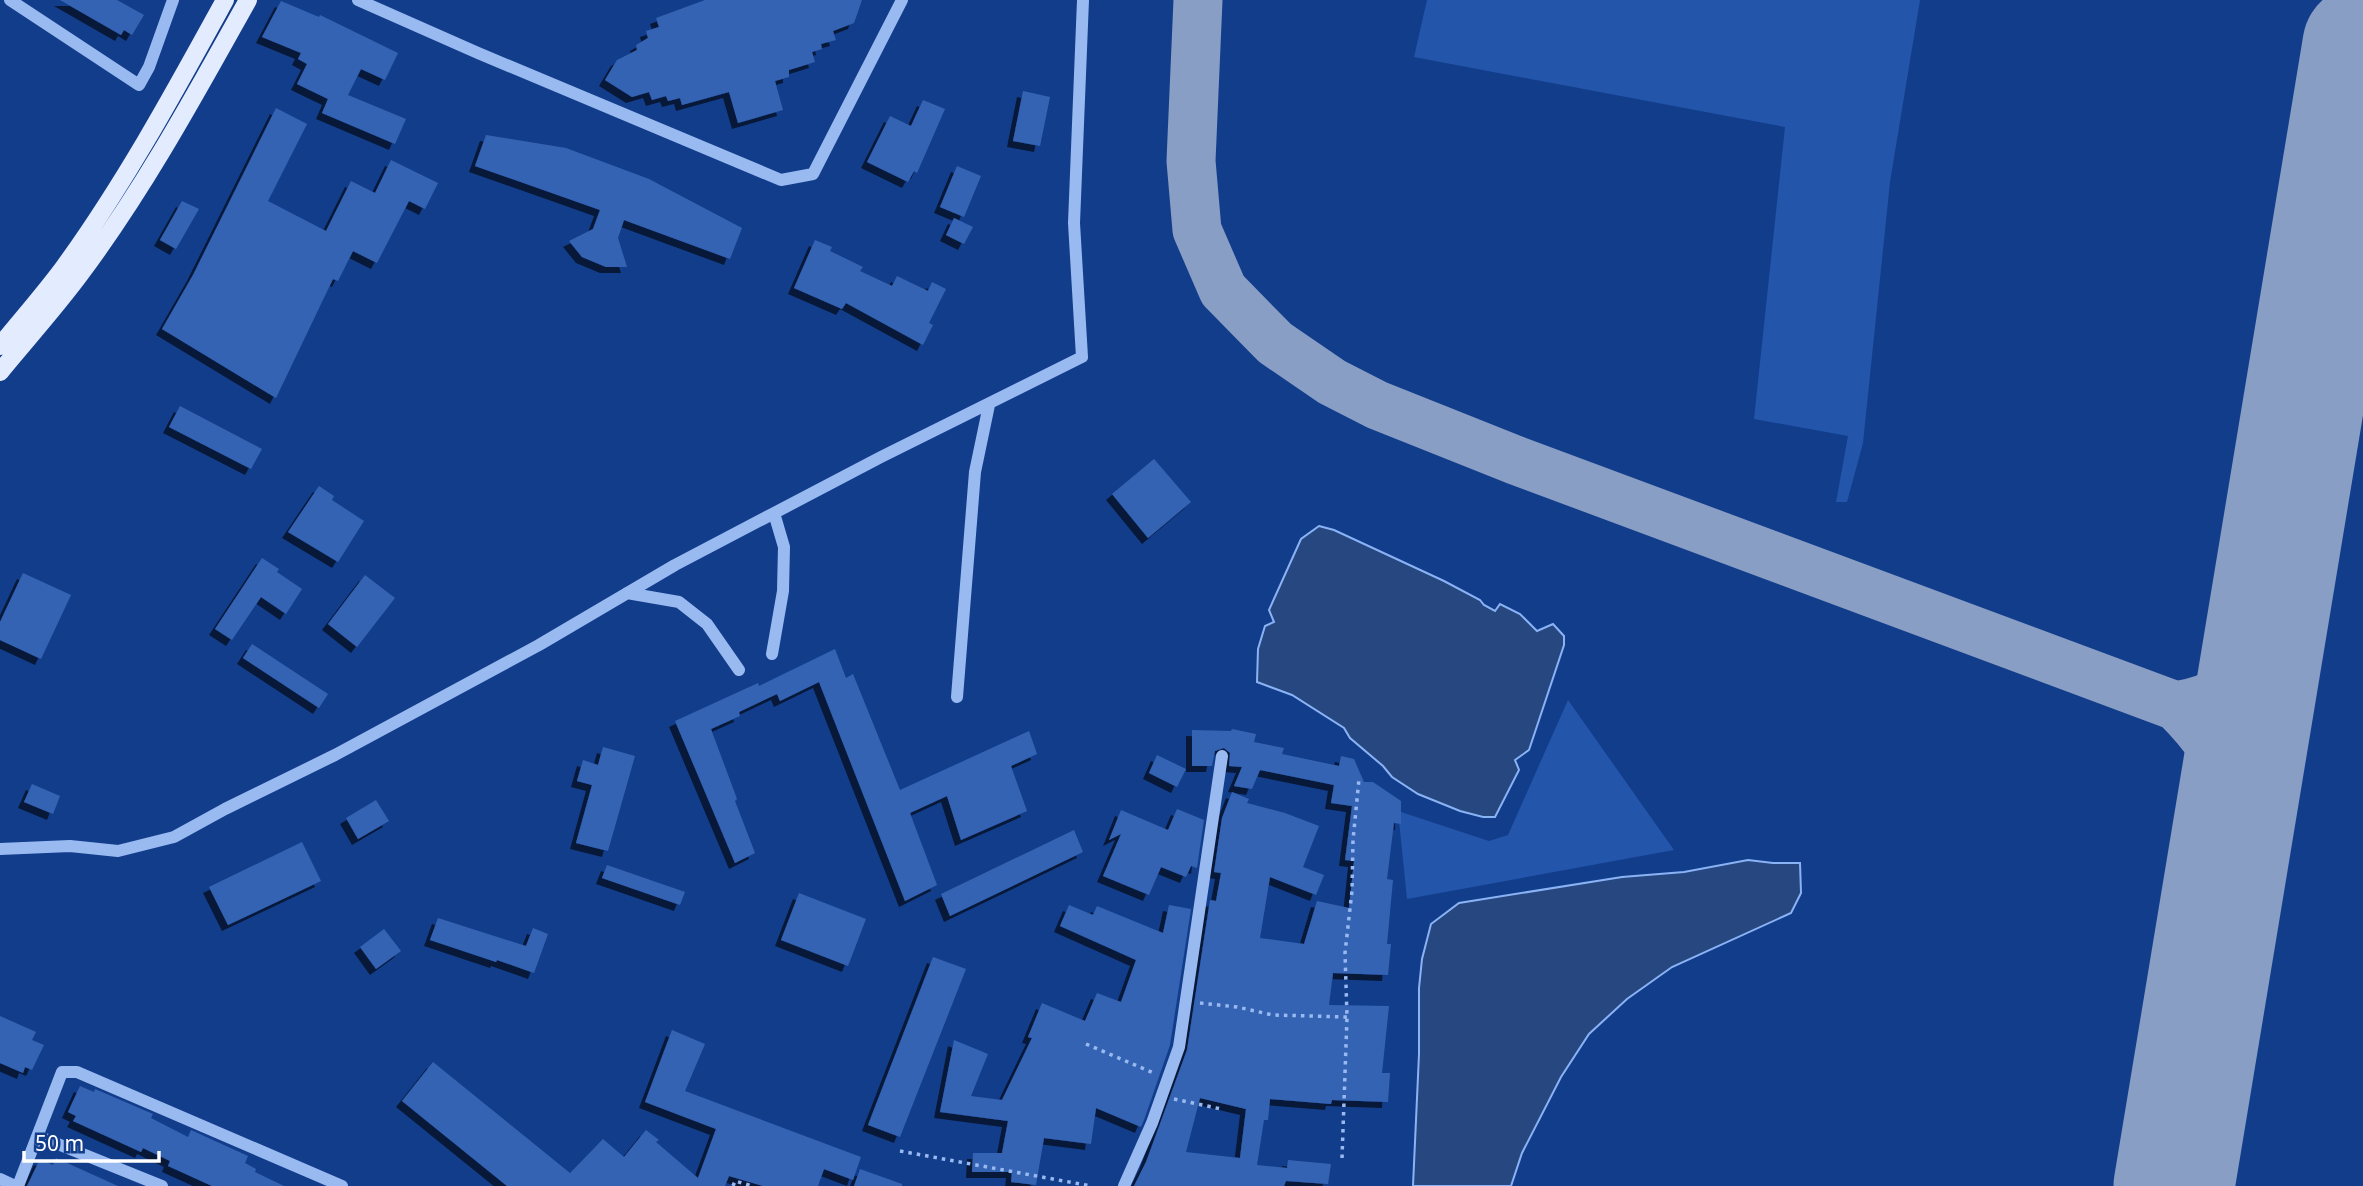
<svg xmlns="http://www.w3.org/2000/svg" width="2363" height="1186" viewBox="0 0 2363 1186" font-family="'Noto Sans',sans-serif">
<style>
.green{fill:#2355ab}
.water{fill:#274781;stroke:#8ab3f5;stroke-width:2}
.lines{fill:none;stroke-linecap:round;stroke-linejoin:round}
.taxiway{stroke:#889ec5;stroke-width:49}
.runway{stroke:#889ec5;stroke-width:121}
.building{fill:#3563b3;fill-rule:evenodd;filter:url(#shadow)}
.path{stroke:#99baf1;stroke-width:3.5;stroke-dasharray:3.5 5;stroke-linecap:butt}
.minor{stroke:#99baf1;stroke-width:12}
.major{stroke:#e3ebff;stroke-width:18}
</style>
<defs>
<filter id="shadow"><feDropShadow dx="-6" dy="6" stdDeviation="0" flood-color="#0009"/></filter>
</defs>
<rect width="100%" height="100%" fill="#123d8b"/>
<path class="green" d="M1427,0H1920L1890,182L1863,443L1847,502H1836L1848,436L1754,419L1785,127L1414,57Z
M1568,700L1674,850L1407,899L1398,811L1489,841L1508,835Z"/>
<path class="water" d="M1319,526L1334,530L1444,581L1480,600L1484,605L1495,611L1500,604L1520,614L1537,631L1553,624L1564,636V645L1529,750L1515,760L1519,770L1495,817H1483L1460,811L1418,794L1392,777L1383,766L1350,738L1344,728L1292,695L1257,682L1258,649L1265,626L1274,622L1269,610L1301,539Z
M1748,860L1773,863H1800L1801,893L1791,913L1672,967L1627,999L1589,1034L1561,1077L1522,1153L1511,1186H1413L1419,1054V988L1422,959L1431,924L1459,903L1622,877L1684,872Z"/>
<g class="lines">
<path class="taxiway" d="M1198,0L1191,161L1197,230L1223,290L1275,343L1332,382L1377,405L1515,460L2176,706C2211,700 2242,686 2262,656
M2176,706C2204,734 2228,765 2237,805"/>
<path class="runway" d="M2174,1186L2363,45"/>
</g>
<path class="building" d="M60,0H117L144,15L132,35L124,30L121,35Z
M705,0H862L854,23L833,31L836,40L821,44L822,49L812,52L815,62L789,70V77L775,81L783,110L738,123L729,92L682,105L680,98L668,101L666,96L652,100L649,92L632,97L605,80L617,60L637,50L636,45L648,38L646,31L659,27L656,18Z
M281,1L319,17L320,15L398,53L385,80L361,69L348,95L406,119L395,144L322,113L328,99L297,84L307,64L298,59L301,53L262,37Z
M1023,91L1050,97L1040,146L1013,141Z
M923,100L945,109L917,173L914,171L908,182L867,162L890,116L911,126Z
M276,108L307,124L268,201L326,231L351,181L375,193L391,160L438,183L425,209L409,201L377,263L353,251L338,281L333,279L276,398L162,329L193,275Z
M486,135L566,148L649,179L742,228L730,259L624,220L618,238L627,267H606L582,257L569,241L593,229L600,210L475,166Z
M957,166L981,176L964,217L940,207Z
M182,201L199,209L176,249L160,240Z
M954,218L973,227L964,244L946,235Z
M815,240L832,247L830,251L863,267L860,271L892,286L897,276L928,291L932,282L946,289L929,323L933,325L923,345L846,303L842,309L794,288Z
M180,406L262,449L251,469L169,427Z
M1154,459L1191,502L1148,538L1112,494Z
M319,486L334,496L332,500L364,521L338,562L288,532Z
M262,558L279,569L277,572L302,589L286,614L261,597L232,640L215,629Z
M23,573L71,595L41,659L0,640V622Z
M365,575L395,598L357,647L328,624Z
M252,644L328,694L319,708L243,658Z
M835,649L846,678L853,674L900,790L1029,731L1037,754L1011,766L1027,811L961,840L947,796L910,813L937,885L905,901L819,682L780,701L777,694L739,712L740,716L711,729L737,799L735,801L755,853L735,863L675,721L758,683L759,686Z
M1232,729L1256,734L1254,742L1284,748L1282,754L1339,766L1341,756L1354,759L1364,782H1373L1401,801V824L1394,823L1387,879L1393,880L1387,944H1391L1388,975L1333,973L1329,1005L1389,1006L1382,1073H1390L1388,1102L1332,1100L1331,1104L1270,1099L1268,1120H1264L1257,1165L1287,1168L1288,1160L1331,1164L1328,1184L1286,1181L1284,1186H1134L1146,1162L1187,1050L1210,900L1216,901L1221,873L1214,872L1222,818L1232,792L1249,799L1247,803L1285,813L1319,826L1303,867L1324,875L1316,895L1270,877L1260,938L1304,944L1317,901L1349,908L1354,861L1345,860L1352,806L1331,803L1334,785L1260,770L1252,789L1234,786L1242,767L1229,766L1230,753L1224,748L1215,751L1212,766H1192V730L1231,731ZM1200,1098L1246,1109L1240,1158L1186,1152Z
M603,747L635,756L608,851L576,843L592,785L577,781L583,760L598,765Z
M1157,755L1186,769L1177,787L1149,773Z
M32,784L60,796L53,814L24,802Z
M376,800L389,821L358,839L346,818Z
M1177,809L1204,820L1197,868L1191,866L1186,877L1161,867L1149,895L1103,876L1121,834L1109,840L1121,810L1168,830Z
M1074,830L1083,852L950,916L941,894Z
M302,842L321,881L228,925L209,887Z
M607,865L685,892L680,905L602,878Z
M799,893L866,919L848,966L781,940Z
M1069,905L1093,915L1097,906L1163,933L1169,905L1191,909L1170,1045L1144,1120L1141,1127L1096,1108L1091,1144L1044,1138L1036,1185L1011,1182L1012,1172H972L973,1153H1002L1008,1121L940,1112L954,1040L988,1054L971,1096L1002,1100L1032,1038L1028,1037L1042,1003L1085,1021L1097,993L1121,1002L1136,960L1060,926Z
M438,918L526,946L533,928L548,934L534,973L497,960L496,962L430,940Z
M384,929L401,951L376,969L360,947Z
M933,957L966,969L900,1137L868,1125Z
M0,1016L36,1032L32,1040L44,1045L32,1070L25,1067L23,1073L0,1063Z
M672,1030L705,1044L685,1091L861,1157L853,1180L824,1169L818,1186H763L729,1176L725,1186H507L402,1101L433,1062L570,1173L603,1139L624,1157L646,1130L659,1140L656,1142L698,1178L716,1129L645,1102Z
M80,1086L94,1092L95,1089L153,1114L151,1118L188,1137L191,1130L248,1156L245,1163L256,1169L255,1172L284,1186H212L168,1166L170,1161L143,1148L141,1152L73,1121L76,1116L68,1112Z
M56,1158L118,1186H27L40,1159L53,1165Z
M860,1169L902,1184V1186H854Z"/>
<g class="lines">
<path class="path" d="M1200,1003L1237,1007L1273,1015L1347,1017
M1086,1044L1156,1074
M1174,1099L1221,1109
M900,1151L1091,1186
M1342,1158L1347,1017L1345,953L1352,891L1353,840L1359,779
M733,1186L735,1181L752,1186"/>
<path class="minor" d="M10,0L139,85L149,67L173,0
M358,0L478,53L781,180L813,174L902,0
M627,593L679,602L707,624L739,670
M772,654L783,591L784,547L774,513
M957,697L975,472L989,405
M0,849L70,846L118,851L174,837L225,809L335,755L539,645L675,565L881,457L1082,357L1074,223L1083,0
M38,1136L162,1186
M0,1179L15,1186
M18,1186L62,1072H77L342,1186
M1124,1186L1152,1123L1179,1047L1222,756"/>
<path class="major" d="M0,346C21,320 44,294 64,267C125,183 175,91 225,0
M0,372C27,339 56,307 81,273C145,187 196,93 248,0"/>
</g>
<path d="M24 1151v10h135v-10" fill="none" stroke="#ffffff" stroke-width="3.5"/>
<text x="35" y="1151" font-size="21" fill="#ffffff" stroke="#123d8b" stroke-width="5" paint-order="stroke">50 m</text>
</svg>
